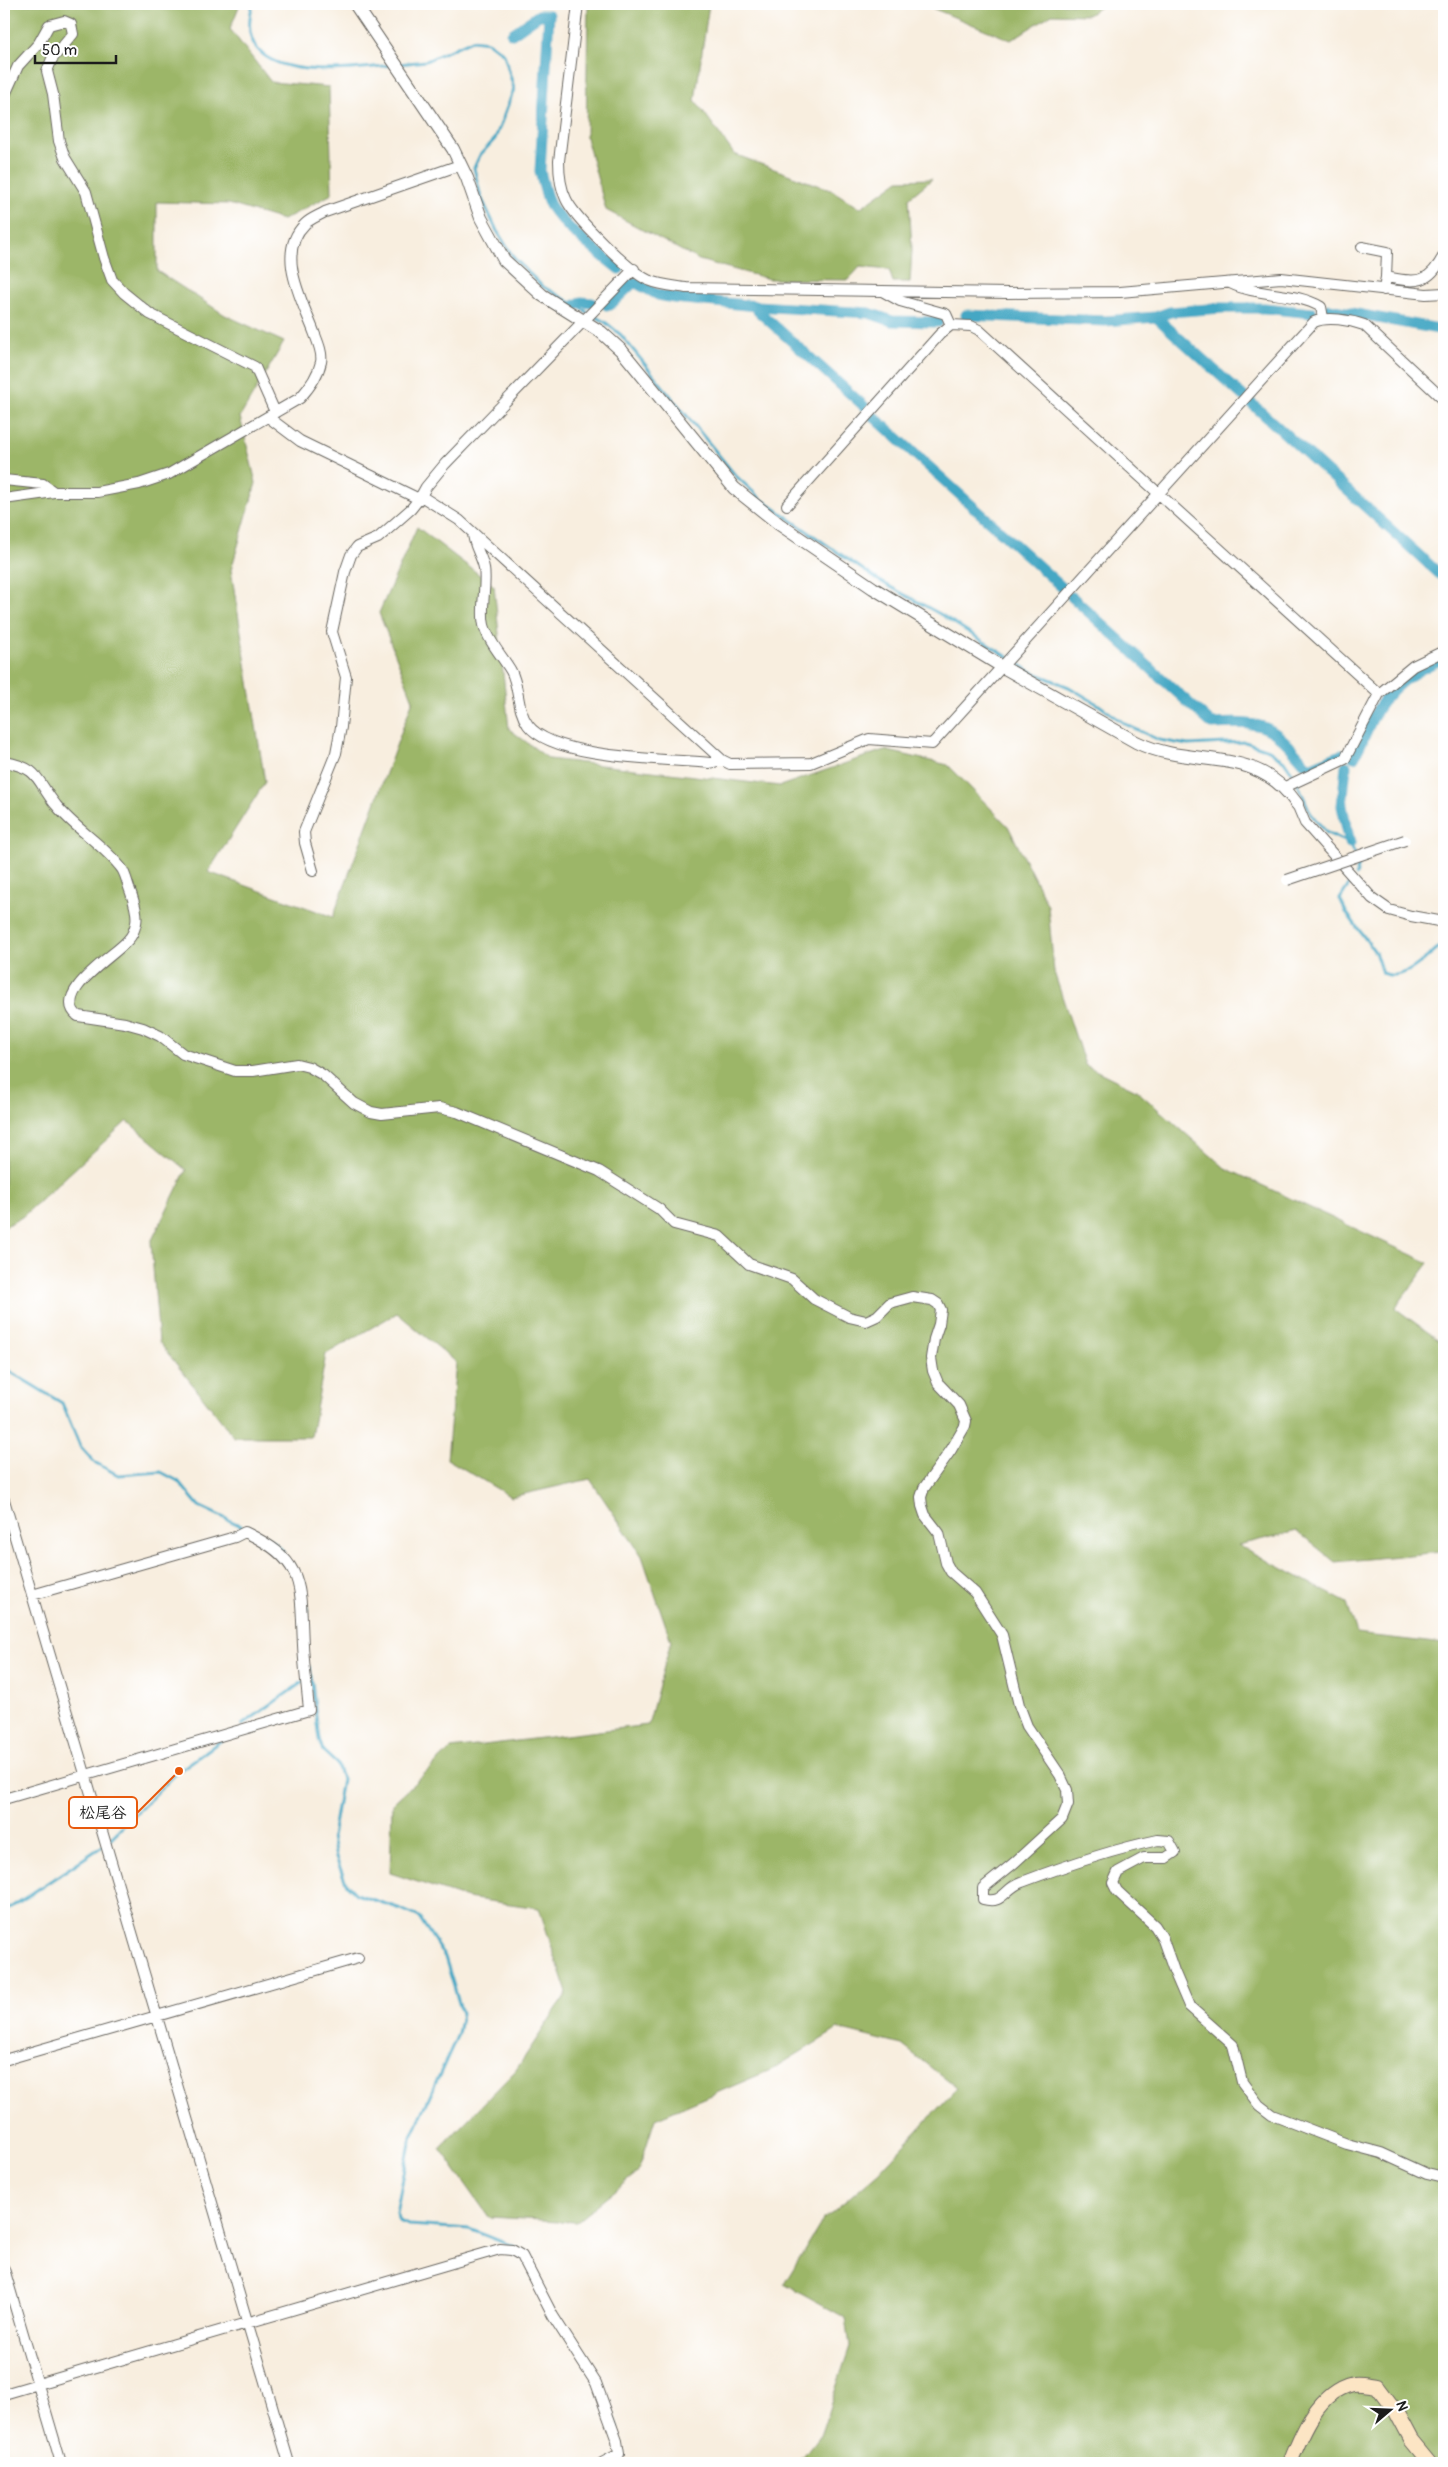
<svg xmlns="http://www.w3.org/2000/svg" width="1448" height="2467" viewBox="0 0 1448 2467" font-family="Pangolin,'Klee One',sans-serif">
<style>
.forest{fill:#9cb668;stroke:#5c6942}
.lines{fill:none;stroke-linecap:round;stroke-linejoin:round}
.stream{stroke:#44a7c4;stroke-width:3}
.canal{stroke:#44a7c4;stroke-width:11}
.minor-casing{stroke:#696660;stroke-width:12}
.tertiary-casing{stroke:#696660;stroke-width:14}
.secondary-casing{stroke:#696660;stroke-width:16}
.minor{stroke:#fff;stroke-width:10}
.tertiary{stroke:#fff;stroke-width:12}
.secondary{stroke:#fce5c4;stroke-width:14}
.minor-bridge-casing{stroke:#696660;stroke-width:12;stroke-linecap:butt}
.minor-bridge{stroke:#fff;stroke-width:10}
.leader{fill:none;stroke:#e8590c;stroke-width:2}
.callout-dot{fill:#e8590c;stroke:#fff;stroke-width:2}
.callout{fill:#fff;stroke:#e8590c;stroke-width:2}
.callout-label{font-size:16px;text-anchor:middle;font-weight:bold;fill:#1c1c1c}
</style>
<rect width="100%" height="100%" fill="#fff"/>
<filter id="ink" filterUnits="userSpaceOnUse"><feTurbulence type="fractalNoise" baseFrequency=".02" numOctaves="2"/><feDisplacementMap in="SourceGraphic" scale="10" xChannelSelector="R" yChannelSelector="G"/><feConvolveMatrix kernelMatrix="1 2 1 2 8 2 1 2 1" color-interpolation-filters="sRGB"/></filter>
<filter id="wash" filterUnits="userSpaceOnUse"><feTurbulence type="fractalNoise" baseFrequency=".0096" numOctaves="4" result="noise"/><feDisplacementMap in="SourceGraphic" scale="20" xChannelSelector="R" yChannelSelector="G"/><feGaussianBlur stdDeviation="1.12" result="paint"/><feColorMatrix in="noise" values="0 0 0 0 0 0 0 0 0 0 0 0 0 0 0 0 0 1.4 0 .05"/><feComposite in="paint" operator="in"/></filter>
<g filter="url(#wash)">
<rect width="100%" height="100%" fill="#f8eedf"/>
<path class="forest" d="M4,4H240L230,29L271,82L329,87L332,194L283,220L229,204L157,202V271L225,315L284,342L240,417L256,483L231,570L265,782L208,872L333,917L413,700L379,613L417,527L494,586L509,729L549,759L780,786L884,750L948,765L1008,826L1048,906L1054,972L1085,1065L1136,1090L1225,1168L1429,1263L1395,1308L1444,1344V1550L1441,1552L1335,1562L1297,1531L1238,1545L1347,1603L1357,1634L1444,1644V2463H798L821,2433L850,2346L846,2318L784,2284L823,2220L879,2172L957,2088L902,2045L838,2029L773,2069L655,2119L638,2172L576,2222L489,2217L440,2148L516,2070L567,1993L539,1908L467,1898L390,1873L392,1804L451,1749L648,1725L671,1641L642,1556L590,1479L511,1497L447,1459L456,1362L397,1313L326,1354L311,1437H234L159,1342L151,1242L186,1170L127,1121L22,1217L4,1227Z
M588,4H709L695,100L734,154L833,191L860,208L899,180L932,179L909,198L912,250L910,282H893L889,270L860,267L848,280L769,279L699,260L606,210L586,137Z
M922,4H1105L1088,15L1052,14L1011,40Z"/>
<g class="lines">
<path class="stream" d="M253,4C228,87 346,70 392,65
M399,64L426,61L472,40L488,42L504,54L514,89L495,139L480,155L474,168L481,197L497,231L514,258L542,286L605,322L621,335L735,475L761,499L827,545L878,580L940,614L1030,671L1069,687L1099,705L1125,724L1159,740L1188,745L1245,742L1269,750L1284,761L1295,777L1311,814L1327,833L1350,843L1359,864L1356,875
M1352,880L1340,899L1346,912L1375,952L1382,973C1405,983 1427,956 1444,943
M4,1368L62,1403L80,1446L94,1462L118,1475L161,1472L178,1481L199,1506L271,1540L283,1551
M301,1579L307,1606V1629
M310,1668L319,1739L323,1751L337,1764L342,1779L332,1837L336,1858L347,1885L356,1894L401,1909L419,1917L445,1957L462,2013L458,2034L411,2138L396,2213L399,2221L409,2225L469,2229L515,2247
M242,1725L304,1681
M108,1841L179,1771L223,1739
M4,1912L104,1845
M603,2389L618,2428
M613,2463L621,2458"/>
<path class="canal" d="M512,34L539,15H549L540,171C543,182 545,195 550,205C566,230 596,250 619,269
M607,305H610L634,282L658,295L674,298L757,306L869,313L892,321L938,322
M574,306L581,302L592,303
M757,306L758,311L864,406
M1329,309L1444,330
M966,315L1105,321L1156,317L1170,312L1222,308H1264L1312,313
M1156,317L1243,396
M1250,402L1444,578
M873,416L1064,589
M1072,597L1212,724C1270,721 1272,726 1309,768L1341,755
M1354,757C1361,745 1366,732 1372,719C1389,686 1412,672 1444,658
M1346,766L1342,806L1350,843"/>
</g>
</g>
<g filter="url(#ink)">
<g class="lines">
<defs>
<path id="minor" d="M578,4L559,161C559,174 560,187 566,199C574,217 630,272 648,280C660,285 673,286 686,288L1008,293L1120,292L1281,278L1426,294L1444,293
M4,97L18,66L39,43L49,25L64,21L71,24L73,34L52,59L47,71L53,94L59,141L65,158L86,192L104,258L112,280L124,293L150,314L255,367L275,412
M1362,247L1387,252L1386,277
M1230,283C1258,297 1294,291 1321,307L1323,318
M1384,290L1386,277C1416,282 1428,286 1444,255
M882,291L900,301L946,314L951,325
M268,417L300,441L419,499L421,496L459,520L722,760L730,764L811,763L869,739L932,744L1314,322C1327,316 1350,320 1364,325L1444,400
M4,480L43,484L54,492
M421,496L426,487L445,464L634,269
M4,499L54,492H97L139,484L169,474L300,398C309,388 318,376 321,362C323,353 317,340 314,332C302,300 275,253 305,224C310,219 318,216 325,212L460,165
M787,505L940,334L951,325L971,326L979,330L1379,694
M473,533C473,545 482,556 484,568C487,587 480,608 484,625C488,641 503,657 511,671C520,688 516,708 528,725C553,759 668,759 710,763L722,760
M4,762C41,768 36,781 56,805C75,829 103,844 122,869C126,875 128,886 131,893C134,902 138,914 136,923C135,928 132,936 128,940C116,955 50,993 78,1016L125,1023L143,1028L160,1036L183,1054L235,1071H253L297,1064L309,1067L323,1075L354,1103L371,1112L382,1114L439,1108L457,1112L599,1171L659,1209L674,1224L719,1236L749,1264L792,1279L814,1299L849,1317L866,1321L877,1316L890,1303L912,1297L932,1300L938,1304L941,1310L939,1324L934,1339L931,1358L933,1371L938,1383L959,1405L966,1421L965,1426L951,1450L924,1488L921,1497L922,1506L925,1515L939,1533L946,1563L951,1572L975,1593L1002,1635L1019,1705L1027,1726L1060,1775L1067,1790L1068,1804L1062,1819L1014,1863L983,1888V1899C1004,1905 1004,1888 1022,1882C1067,1865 1111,1850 1158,1840L1169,1841L1175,1852L1166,1858H1144L1118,1872L1113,1883L1117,1891L1155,1926L1162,1937L1174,1971L1189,2006L1233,2045L1242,2082L1259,2105L1272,2115L1347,2144L1381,2153L1427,2174L1444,2178
M1285,787L1345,759L1379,694L1413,666L1444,651
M1297,804L1305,823L1372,898L1389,910L1411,916L1444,922
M313,871L305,843L304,832L336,753L341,727L346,677L332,632L345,572L351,555L357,547L378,538L411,509L419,499
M4,1500L289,2463
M4,1799L309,1710C307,1688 304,1666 303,1645C300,1585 306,1561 245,1532L235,1537L32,1595
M4,2060L358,1958
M4,2269L61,2463
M4,2394L500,2249L512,2250L522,2256L553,2316L596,2383L617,2441L619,2454L602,2463"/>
<path id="tertiary" d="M355,4L453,149L467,178L481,218L504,260L542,295L601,332L622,351L734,488L779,524L873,588L1001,666L1136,742C1193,770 1255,743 1297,804"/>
<path id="secondary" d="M1290,2463C1302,2433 1318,2392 1353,2384C1360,2383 1369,2385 1377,2386L1395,2410L1411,2440L1430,2463"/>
</defs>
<use href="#minor" class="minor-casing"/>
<use href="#tertiary" class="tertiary-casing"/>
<use href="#secondary" class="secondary-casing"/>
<use href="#minor" class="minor"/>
<use href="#tertiary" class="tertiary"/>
<use href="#secondary" class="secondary"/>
<defs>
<path id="minor-bridge" d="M1287,880L1405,840"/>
</defs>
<use href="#minor-bridge" class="minor-bridge-casing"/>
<use href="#minor-bridge" class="minor-bridge"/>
</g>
</g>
<path class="leader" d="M179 1771L137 1813"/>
<circle class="callout-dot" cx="179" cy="1771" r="5"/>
<rect class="callout" x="69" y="1797" width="68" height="31" rx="5"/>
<g class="callout-label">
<text x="103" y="1818">松尾谷</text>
</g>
<rect width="1448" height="2467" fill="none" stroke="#fff" stroke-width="20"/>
<g transform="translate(1390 2410) rotate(71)" stroke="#ffffff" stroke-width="4" paint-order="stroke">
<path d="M0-4L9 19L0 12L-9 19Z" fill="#1c1c1c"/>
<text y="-8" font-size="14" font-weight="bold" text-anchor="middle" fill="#1c1c1c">N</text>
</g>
<path d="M35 55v8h81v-8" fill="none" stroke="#1c1c1c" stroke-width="2.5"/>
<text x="42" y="55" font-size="15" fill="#1c1c1c" stroke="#ffffff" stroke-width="4" paint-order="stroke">50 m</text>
</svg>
